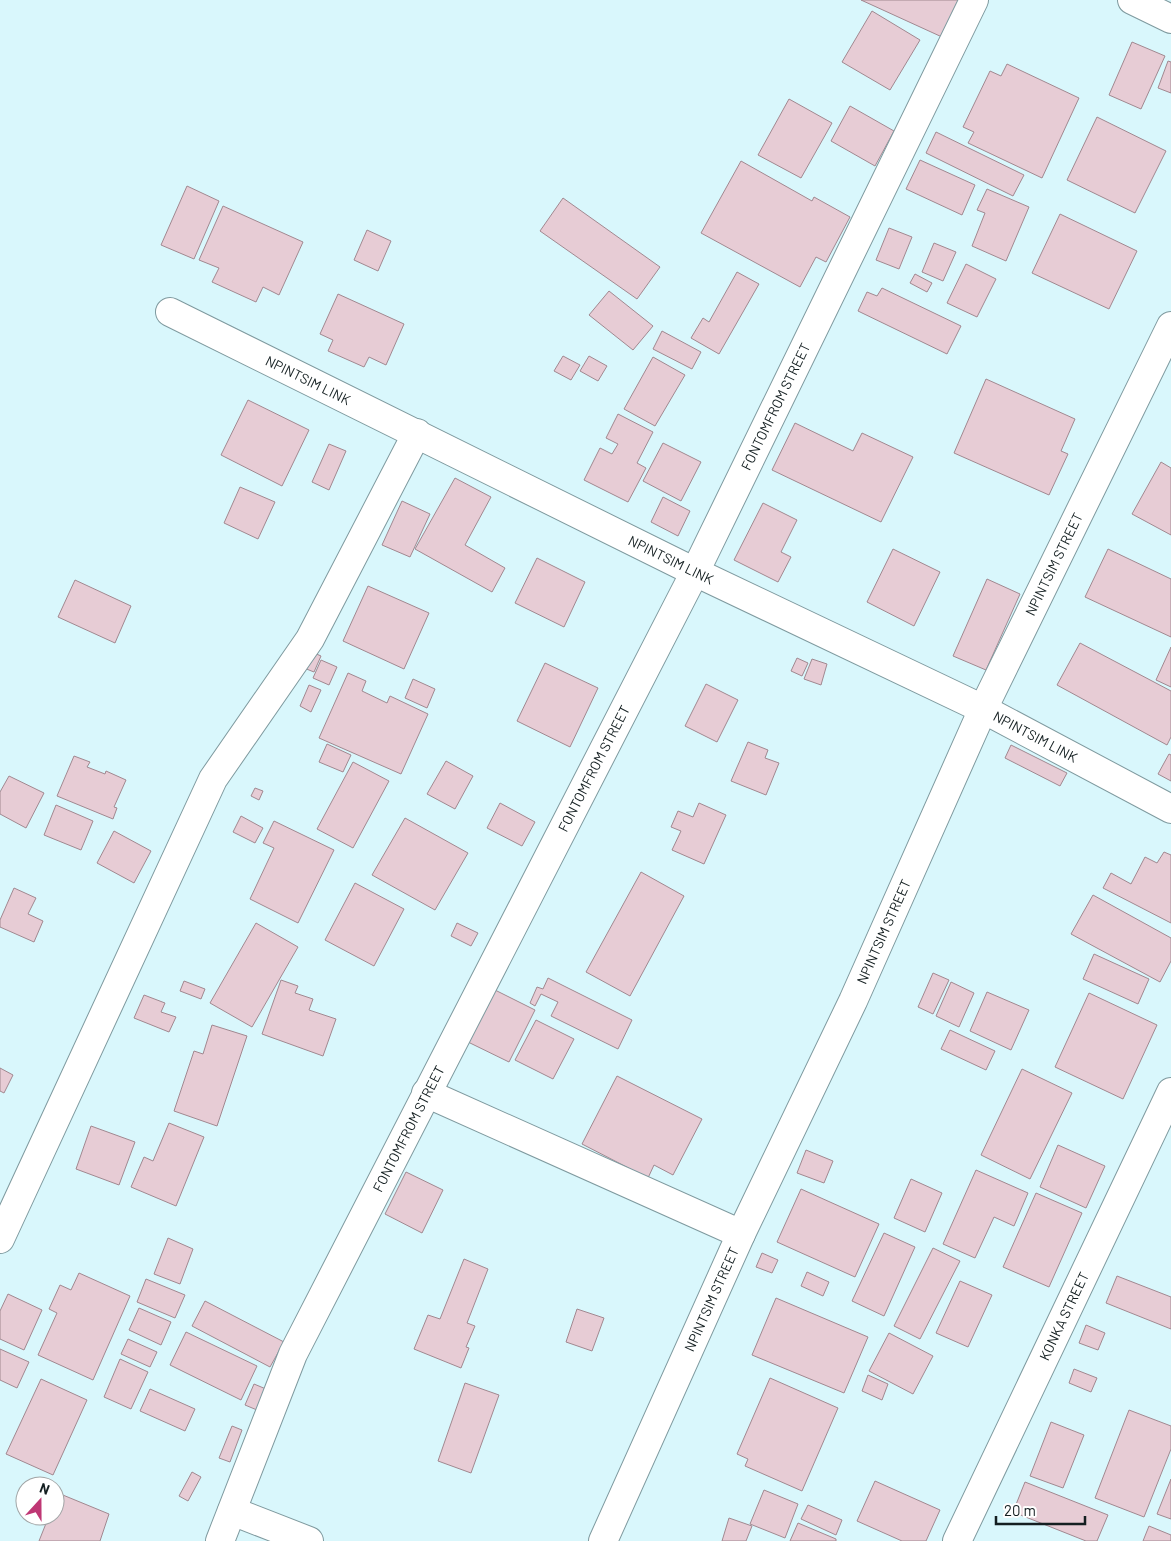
<svg xmlns="http://www.w3.org/2000/svg" width="1171" height="1541" viewBox="0 0 1171 1541" font-family="Barlow,sans-serif">
<style>
.building{fill:#e7ccd5;stroke:#a18890}
.lines{fill:none;stroke-linecap:round;stroke-linejoin:round}
.street-casing{stroke:#7f9a9f;stroke-width:30}
.street{stroke:#fff;stroke-width:28}
.labels{text-anchor:middle;stroke-width:4;stroke-linejoin:round;paint-order:stroke}
.street-label{font-size:14px;fill:#141f21;stroke:#fff}
</style>
<rect width="100%" height="100%" fill="#d9f7fc"/>
<path class="building" d="M861,0H959L942,37Z
M872,11L920,40L890,90L842,62Z
M1132,42L1165,56L1141,109L1109,95Z
M1168,61L1171,62V93L1158,88Z
M1007,64L1079,98L1042,178L968,143L974,132L963,127L990,71L1001,76Z
M789,99L832,123L801,178L758,155Z
M850,106L894,131L875,166L831,141Z
M1097,117L1166,151L1135,213L1067,180Z
M936,132L1024,175L1013,196L926,153Z
M920,160L975,185L962,215L906,189Z
M741,161L812,201L814,197L850,217L826,262L816,257L800,287L701,233Z
M187,186L219,201L194,259L161,245Z
M987,189L1029,207L1006,261L972,246L985,213L977,210Z
M563,198L660,267L637,299L540,231Z
M223,206L303,242L279,295L263,287L256,302L212,282L219,268L199,260Z
M1060,214L1137,251L1109,309L1032,273Z
M889,228L912,237L899,269L876,260Z
M367,230L391,241L378,271L354,260Z
M934,243L956,252L943,281L922,272Z
M966,264L996,279L977,317L947,303Z
M737,272L759,284L719,354L691,338L703,318L709,322Z
M915,274L932,283L927,292L910,283Z
M882,288L961,326L947,354L858,311L867,292L877,296Z
M609,291L653,326L633,350L589,315Z
M338,294L404,324L386,365L369,357L364,367L328,351L333,340L320,334Z
M662,331L701,352L692,369L653,349Z
M563,356L580,365L571,380L554,371Z
M589,356L607,366L598,381L580,371Z
M653,357L685,375L655,426L624,409Z
M986,379L1075,419L1061,451L1068,454L1049,495L954,453Z
M248,400L309,430L282,486L221,455Z
M618,414L653,432L637,463L646,468L628,502L584,480L600,448L612,454L618,444L606,438Z
M795,423L853,451L862,433L913,457L881,522L772,470Z
M663,443L701,462L681,501L643,481Z
M329,444L346,451L329,490L312,482Z
M1161,462L1171,468V535L1132,514Z
M455,478L491,497L465,545L505,568L492,592L415,549Z
M240,487L275,502L258,539L224,523Z
M663,497L690,511L678,536L651,522Z
M402,501L430,514L410,557L382,545Z
M763,503L797,520L781,552L791,557L778,582L734,560Z
M893,549L940,572L914,626L867,602Z
M1108,549L1171,579V637L1085,597Z
M537,558L585,582L564,627L515,603Z
M987,579L1020,594L986,670L953,656Z
M75,580L131,606L115,643L58,617Z
M368,586L429,613L404,669L343,641Z
M1080,643L1171,691V737L1167,745L1057,685Z
M1171,647V687L1156,680Z
M312,652L321,656L314,672L304,668Z
M797,658L808,663L802,676L791,671Z
M812,659L827,664L821,685L804,679Z
M321,660L337,667L329,685L313,678Z
M545,663L598,688L570,747L517,721Z
M348,673L366,681L362,691L387,703L390,696L428,714L401,774L319,738Z
M413,679L435,689L427,708L405,698Z
M706,684L738,700L717,742L685,726Z
M309,685L321,690L311,712L300,706Z
M748,742L768,750L765,758L779,763L766,795L731,781Z
M327,744L351,755L343,772L319,762Z
M1011,745L1067,773L1060,786L1005,758Z
M1169,754L1171,755V781L1158,774Z
M74,756L90,762L87,767L105,774L106,771L126,780L114,807L117,808L113,819L57,796Z
M446,761L473,776L455,809L427,794Z
M353,762L389,781L353,848L317,829Z
M9,776L44,793L26,828L0,814V792Z
M255,788L263,791L259,800L251,796Z
M500,803L535,822L522,846L487,828Z
M699,803L726,815L704,864L672,850L681,831L671,827L678,811L693,817Z
M56,805L93,821L81,850L44,835Z
M241,816L263,828L255,843L233,832Z
M405,818L468,853L435,910L372,875Z
M274,821L334,850L298,923L250,899L274,848L263,843Z
M114,831L151,851L134,883L97,863Z
M1164,852L1171,855V923L1103,888L1111,873L1131,884L1145,857L1157,863Z
M641,872L684,896L630,996L586,972Z
M355,883L404,909L374,966L325,940Z
M14,888L36,898L28,914L43,921L34,942L0,927V920Z
M1093,895L1171,938V961L1160,982L1071,934Z
M256,923L298,947L252,1027L210,1003Z
M457,923L478,933L471,946L451,936Z
M1094,954L1149,979L1138,1004L1083,979Z
M933,973L949,980L933,1014L918,1007Z
M548,978L632,1020L618,1049L551,1016L558,1002L541,994L535,1006L530,1003L537,987L543,989Z
M281,980L298,986L295,993L313,999L309,1010L336,1019L323,1056L262,1034Z
M184,981L205,989L201,999L180,991Z
M951,982L974,993L959,1027L936,1016Z
M495,990L535,1010L509,1062L468,1042Z
M987,992L1029,1010L1011,1050L970,1031Z
M1089,993L1157,1025L1123,1099L1055,1067Z
M144,995L165,1003L161,1012L176,1017L169,1032L134,1018Z
M536,1020L574,1039L553,1079L515,1060Z
M212,1025L247,1036L217,1126L174,1111L194,1051L203,1054Z
M950,1030L995,1051L986,1070L941,1049Z
M0,1068L13,1075L4,1093L0,1091Z
M1022,1069L1072,1093L1030,1179L981,1155Z
M617,1076L702,1119L673,1175L654,1165L648,1178L582,1144Z
M169,1123L204,1137L176,1206L131,1187L144,1157L153,1161Z
M91,1126L135,1142L119,1185L76,1169Z
M1058,1145L1105,1166L1086,1208L1040,1187Z
M806,1150L833,1161L824,1183L797,1173Z
M976,1170L1028,1193L1014,1226L994,1217L975,1258L943,1244Z
M406,1172L443,1190L422,1233L385,1214Z
M911,1179L942,1193L925,1232L894,1218Z
M801,1189L879,1224L855,1277L777,1242Z
M1036,1193L1082,1213L1049,1287L1003,1267Z
M884,1233L915,1247L884,1316L852,1301Z
M168,1238L193,1249L180,1284L154,1274Z
M933,1248L960,1261L920,1339L894,1326Z
M762,1253L778,1260L772,1273L756,1267Z
M464,1259L488,1269L467,1323L475,1326L466,1347L469,1348L461,1368L414,1349L428,1315L440,1319Z
M807,1272L829,1282L823,1296L801,1286Z
M79,1273L130,1296L93,1380L38,1355L57,1313L49,1309L60,1285L71,1290Z
M1117,1276L1171,1297V1329L1106,1303Z
M146,1279L185,1295L175,1318L137,1302Z
M960,1281L992,1295L968,1347L936,1333Z
M8,1294L42,1310L24,1350L0,1339V1311Z
M776,1298L868,1337L844,1393L752,1355Z
M205,1301L284,1342L270,1367L192,1326Z
M139,1308L171,1322L161,1345L129,1330Z
M577,1309L604,1318L592,1351L566,1342Z
M1086,1325L1105,1333L1098,1350L1079,1343Z
M186,1332L257,1366L241,1400L170,1365Z
M889,1333L933,1356L913,1394L869,1371Z
M128,1339L157,1352L150,1367L121,1354Z
M0,1349L29,1362L17,1388L0,1380Z
M120,1359L148,1372L131,1409L104,1397Z
M1074,1369L1097,1378L1091,1392L1069,1383Z
M868,1375L888,1384L882,1400L862,1391Z
M770,1378L838,1408L802,1491L745,1466L748,1459L737,1454Z
M41,1379L87,1400L53,1475L6,1454Z
M465,1383L499,1395L471,1473L438,1461Z
M254,1384L266,1389L257,1410L245,1405Z
M150,1389L195,1409L185,1431L140,1411Z
M1129,1410L1171,1426V1449L1144,1517L1095,1498Z
M1051,1422L1084,1435L1063,1488L1030,1476Z
M232,1426L242,1430L230,1462L219,1458Z
M192,1472L201,1477L188,1501L179,1496Z
M1171,1479V1519L1157,1514Z
M875,1481L940,1510L926,1541H902L857,1521Z
M1025,1482L1108,1515L1097,1541H1086L1013,1512Z
M764,1490L798,1504L785,1538L750,1524Z
M58,1493L109,1514L100,1541H39L49,1516H55V1500Z
M808,1505L842,1520L836,1535L801,1519Z
M729,1518L752,1526L746,1541H722Z
M798,1523L836,1539V1541H790Z
M1149,1526L1171,1535V1541H1143Z"/>
<g class="lines">
<defs>
<g id="street">
<path d="M1132,0L1171,19"/>
<path id="s1" d="M170,312L695,572L983,709L1171,809"/>
<path d="M426,1093L741,1234"/>
<path d="M0,1239L213,779L310,639L417,433"/>
<path d="M232,1511L309,1541"/>
<path id="s2" d="M220,1541L293,1354L695,572L974,0"/>
<path id="s3" d="M603,1541L741,1234L853,1001L983,709L1171,326"/>
<path id="s4" d="M957,1541L1171,1092"/>
</g>
</defs>
<use href="#street" class="street-casing"/>
<use href="#street" class="street"/>
</g>
<g class="labels">
<g class="street-label">
<text dy="5" stroke="none"><textPath href="#s1" startOffset="154">NPINTSIM LINK</textPath></text>
<text dy="5" stroke="none"><textPath href="#s2" startOffset="1264">FONTOMFROM STREET</textPath></text>
<text dy="5" stroke="none"><textPath href="#s1" startOffset="559">NPINTSIM LINK</textPath></text>
<text dy="5" stroke="none"><textPath href="#s3" startOffset="1076">NPINTSIM STREET</textPath></text>
<text dy="5" stroke="none"><textPath href="#s1" startOffset="964">NPINTSIM LINK</textPath></text>
<text dy="5" stroke="none"><textPath href="#s2" startOffset="859">FONTOMFROM STREET</textPath></text>
<text dy="5" stroke="none"><textPath href="#s3" startOffset="671">NPINTSIM STREET</textPath></text>
<text dy="5" stroke="none"><textPath href="#s2" startOffset="454">FONTOMFROM STREET</textPath></text>
<text dy="5" stroke="none"><textPath href="#s3" startOffset="265">NPINTSIM STREET</textPath></text>
<text dy="5" stroke="none"><textPath href="#s4" startOffset="249">KONKA STREET</textPath></text>
</g>
</g>
<g transform="translate(40 1501) rotate(21)"><circle r="24" fill="#ffffff" stroke="#a1a5a6"/>
<path d="M0-4L9 19L0 12L-9 19Z" fill="#bf3774"/>
<text y="-8" font-size="14" font-weight="bold" text-anchor="middle" fill="#141f21">N</text>
</g>
<path d="M996 1516v8h89v-8" fill="none" stroke="#141f21" stroke-width="2.5"/>
<text x="1004" y="1516" font-size="15" fill="#141f21" stroke="#ffffff" stroke-width="4" paint-order="stroke">20 m</text>
</svg>
